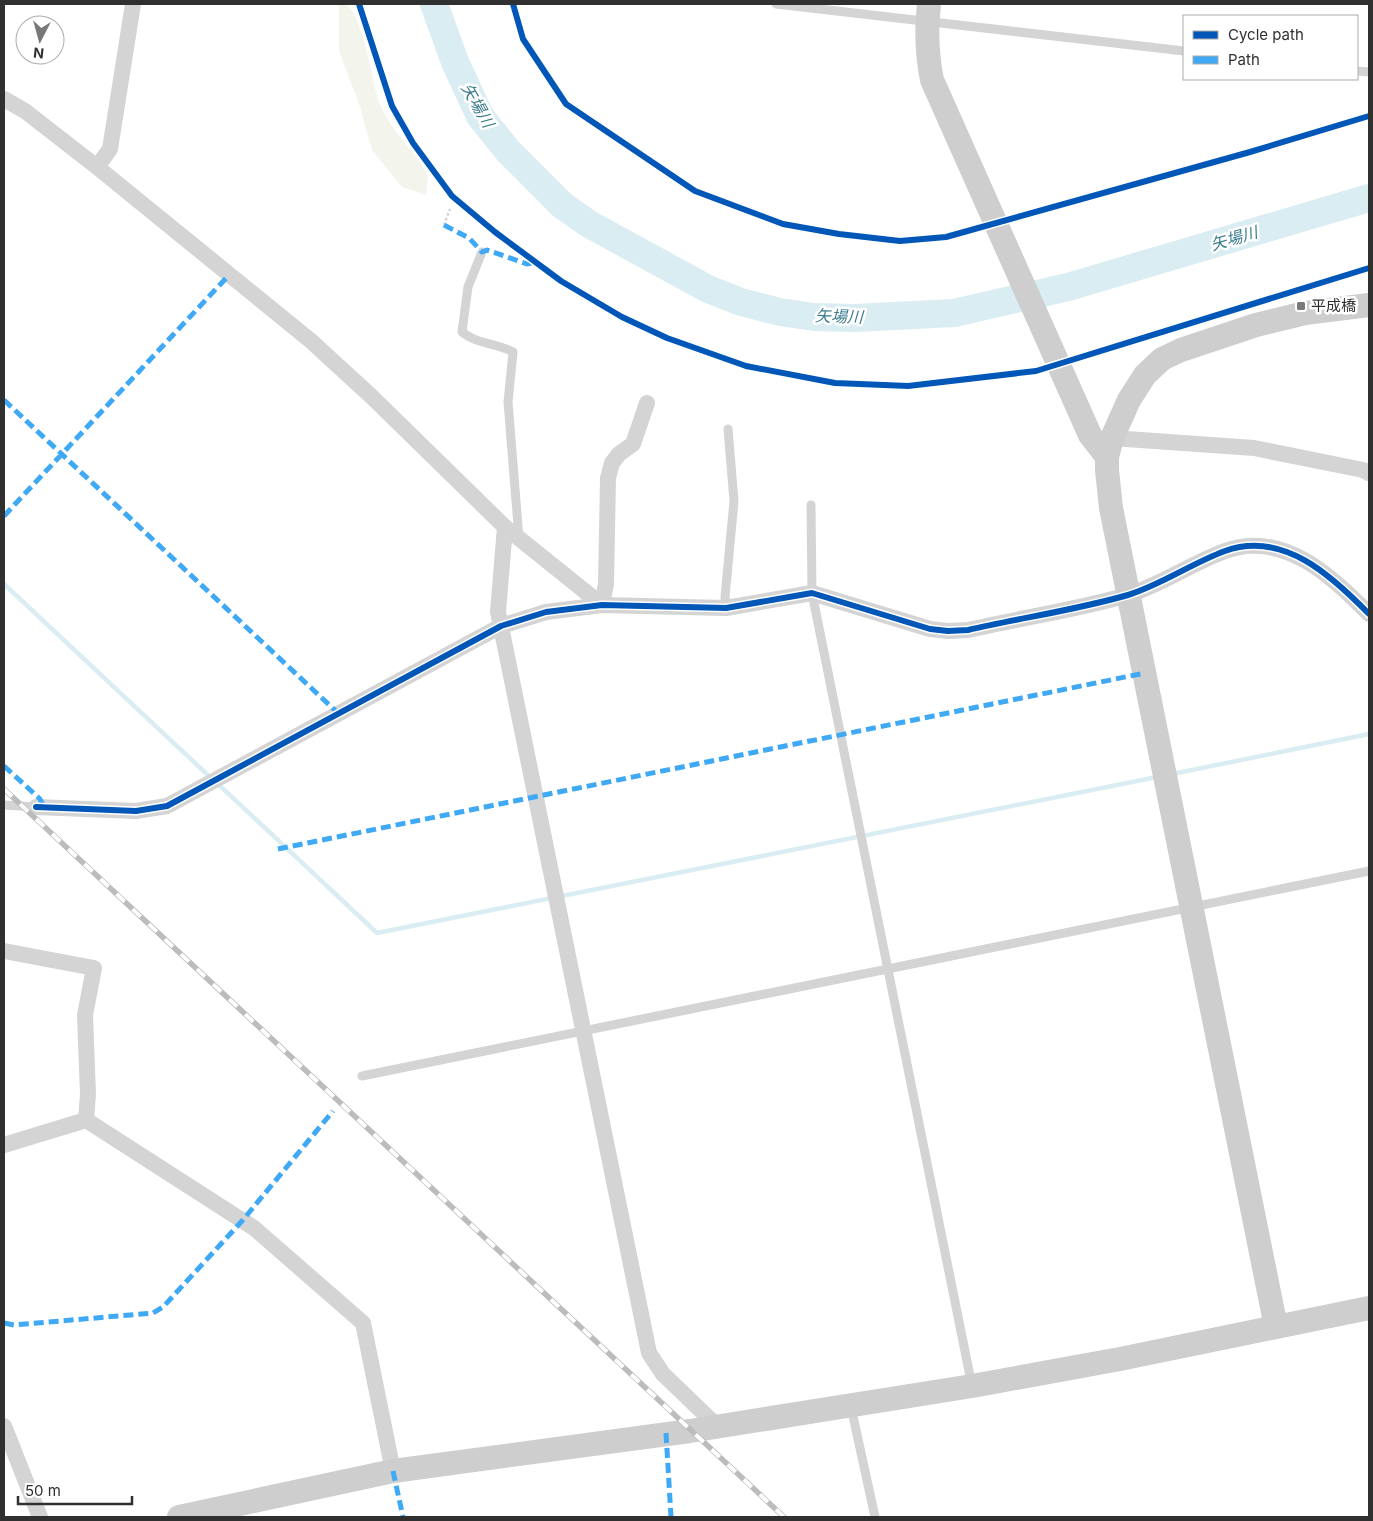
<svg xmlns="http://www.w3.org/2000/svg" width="1373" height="1521" viewBox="0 0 1373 1521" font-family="Inter,'Noto Sans JP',sans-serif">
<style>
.green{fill:#f3f5ed}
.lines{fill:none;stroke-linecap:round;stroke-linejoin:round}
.stream{stroke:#daedf2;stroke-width:4.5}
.river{stroke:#daedf2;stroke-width:28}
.path{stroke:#d4d4d4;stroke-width:2.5;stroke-dasharray:2.5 2.5;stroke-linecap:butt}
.lane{stroke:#d4d4d4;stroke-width:9}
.street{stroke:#d4d4d4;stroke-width:16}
.secondary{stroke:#cecece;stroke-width:24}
.rail-casing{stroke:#bcbcbc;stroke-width:5.5}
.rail{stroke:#fff;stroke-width:4;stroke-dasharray:11;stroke-linecap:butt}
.quiet{stroke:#3fa9f5;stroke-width:5;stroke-dasharray:10 5;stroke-linecap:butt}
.cycleway-casing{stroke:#fff;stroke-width:9}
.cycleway{stroke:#0057b8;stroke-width:6}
.poi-dot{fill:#787878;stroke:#fff;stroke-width:2}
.labels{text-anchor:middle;stroke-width:5;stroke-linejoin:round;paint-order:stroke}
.poi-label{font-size:15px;fill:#303030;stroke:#fff;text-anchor:start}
.water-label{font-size:16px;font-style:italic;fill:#3a7b8c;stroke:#fff}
</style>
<rect width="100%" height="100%" fill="#fff"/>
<path class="green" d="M339,4H346C364,18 371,78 379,102C390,131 415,150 428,176L426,195L402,187L372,150L359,104L339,51Z"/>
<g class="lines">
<path class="stream" d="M4,584L211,778
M1172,774L1369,734
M217,783L377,933L1157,777"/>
<path class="river" d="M434,4L455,62L480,116L508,151L562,205L589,224L708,289L741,302L780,312L814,317L855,318L954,313L1068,287L1369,198"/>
<path class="path" d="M444,225L450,209"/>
<path class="lane" d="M776,4L1184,51
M1357,71L1369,72
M482,252L468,287L462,332C476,344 497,343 513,352L508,402L519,538
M811,505L812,593L972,1386
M726,608L725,597L734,501L728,429
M4,805L36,807
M362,1076L1369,871
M851,1407L875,1517"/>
<path class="street" d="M4,99L25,111L97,167L311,341L372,397L505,527L602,605
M97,167L110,149L133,4
M1112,438L1254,448L1363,470L1369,473
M505,527L498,612L649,1353L663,1374L716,1425
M602,605L606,584L608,478L612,463L619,454L633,444L647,403
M36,807L136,811L167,806L501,626L546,612L602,605L726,608L812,593L930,629L948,631L968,630C1020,618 1076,610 1128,595C1161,585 1192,563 1225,551C1283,530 1332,576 1369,614
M4,951L94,968L85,1015L88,1094L86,1120L4,1145
M86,1120L254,1228L363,1323L393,1471
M4,1426L40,1517"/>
<path class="secondary" d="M929,4C926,30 927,55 932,80L1090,435L1107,457
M1276,1327L1111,508L1107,470V457L1112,438L1129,400L1145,375L1162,359L1181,350L1256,325L1305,313L1369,305
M179,1517L393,1471L690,1431L972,1386L1120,1359L1369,1308"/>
<defs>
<path id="rail" d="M4,789L784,1517"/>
</defs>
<use href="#rail" class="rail-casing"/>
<use href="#rail" class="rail"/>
<path class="quiet" d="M444,225L469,238L482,252L487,250L527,264L536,262
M4,400L340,715
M4,516L229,275
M4,766L40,799L44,807
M278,849L1145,673
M4,1323L14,1325L153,1313L163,1307L242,1221L333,1111
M666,1433L671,1517
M393,1471L403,1517"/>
<defs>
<path id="cycleway" d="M359,4L392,106L413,143L452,196L495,232L561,281L622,317L667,338L746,366L835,383L908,386L1036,371L1369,268
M513,4L523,39L566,104L695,191L783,224L839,234L900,241L946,237L1250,152L1369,116
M36,807L136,811L167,806L501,626L546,612L602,605L726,608L812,593L930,629L948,631L968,630C1020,618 1076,610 1128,595C1161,585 1192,563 1225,551C1283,530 1332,576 1369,614"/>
</defs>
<use href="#cycleway" class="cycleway-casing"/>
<use href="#cycleway" class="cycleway"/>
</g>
<rect class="poi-dot" x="1296" y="301" width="10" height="10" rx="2.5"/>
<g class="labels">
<g class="poi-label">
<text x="1311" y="311">平成橋</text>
</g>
<g class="water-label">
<text transform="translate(478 105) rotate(60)" y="6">矢場川</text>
<text transform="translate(1234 238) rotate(-16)" y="6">矢場川</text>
<text transform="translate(839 316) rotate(2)" y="6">矢場川</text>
</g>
</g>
<rect width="1373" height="1521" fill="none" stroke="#303030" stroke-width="10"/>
<rect x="1183" y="15" width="175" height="65" fill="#ffffff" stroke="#acacac"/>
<rect x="1193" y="31" width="25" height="8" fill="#0057b8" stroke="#acacac"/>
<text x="1228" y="40" font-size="15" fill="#303030">Cycle path</text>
<rect x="1193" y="56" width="25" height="8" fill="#3fa9f5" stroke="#acacac"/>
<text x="1228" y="65" font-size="15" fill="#303030">Path</text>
<g transform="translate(40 40) rotate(186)"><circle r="24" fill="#ffffff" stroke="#acacac"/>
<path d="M0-4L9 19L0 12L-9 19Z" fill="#787878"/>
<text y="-8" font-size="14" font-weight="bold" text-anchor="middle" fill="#303030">N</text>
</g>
<path d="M18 1496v8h114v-8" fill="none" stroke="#303030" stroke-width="2.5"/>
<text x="25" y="1496" font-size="15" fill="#303030" stroke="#ffffff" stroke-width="4" paint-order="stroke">50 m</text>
</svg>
